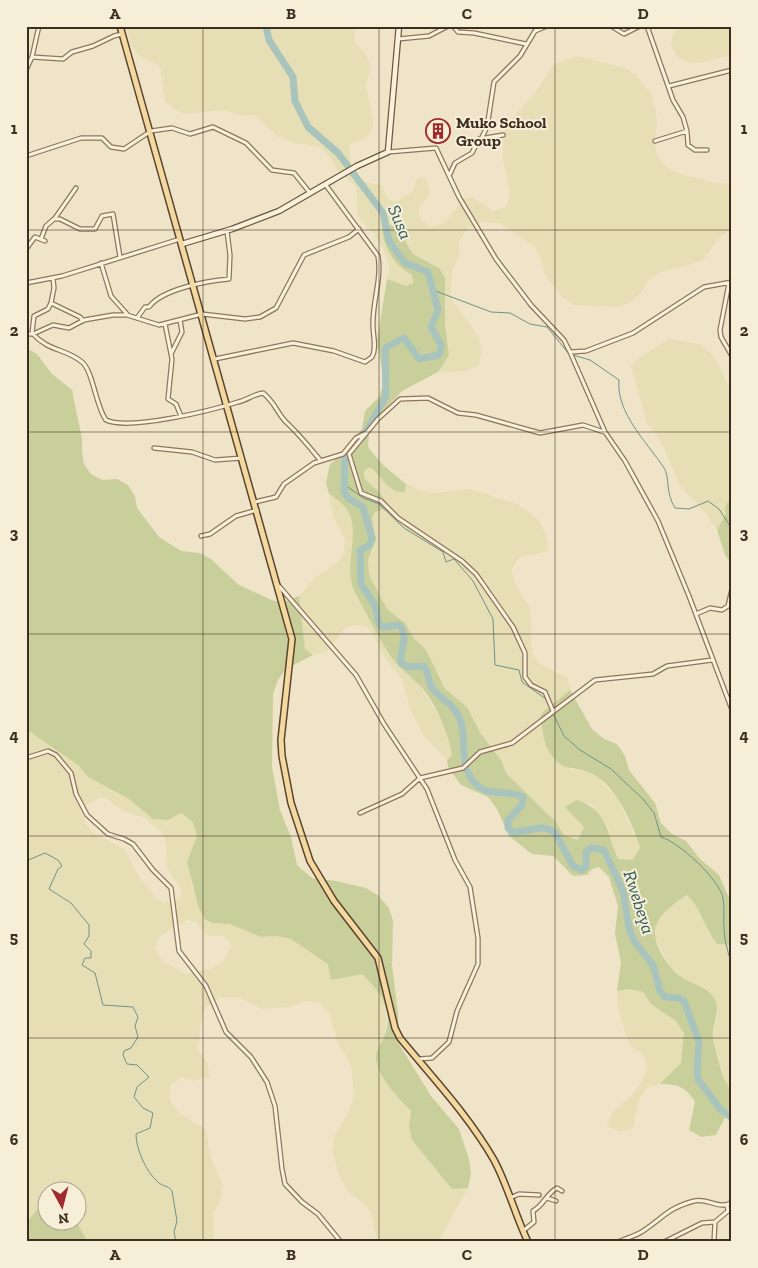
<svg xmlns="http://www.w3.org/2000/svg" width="758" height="1268" viewBox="0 0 758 1268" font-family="'Zilla Slab',serif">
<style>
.farmland{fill:#e6deb5;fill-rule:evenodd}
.green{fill:#c9cf9b}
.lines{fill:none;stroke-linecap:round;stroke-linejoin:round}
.stream{stroke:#6f938a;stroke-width:1}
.river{stroke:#a9c4bc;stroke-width:7}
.minor-casing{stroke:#8d765c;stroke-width:5.5}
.secondary-casing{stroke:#6f573f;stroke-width:7}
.primary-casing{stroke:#5b4430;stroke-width:8}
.minor{stroke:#faf1dc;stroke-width:3}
.secondary{stroke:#faf1dc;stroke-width:4.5}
.primary{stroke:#f3d9a0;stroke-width:5}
.grid{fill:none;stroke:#3d2e20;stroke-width:1;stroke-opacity:0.55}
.labels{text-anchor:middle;stroke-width:4;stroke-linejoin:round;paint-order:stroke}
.poi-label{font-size:16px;font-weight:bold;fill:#3d2e20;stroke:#f7eed8;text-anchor:start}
.water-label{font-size:18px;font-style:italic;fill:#2f5d5a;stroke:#f7eed8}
.neatline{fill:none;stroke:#3d2e20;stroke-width:2}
.grid-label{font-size:16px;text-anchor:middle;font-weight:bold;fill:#3d2e20}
</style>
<rect width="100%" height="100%" fill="#f0e4c8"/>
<path class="farmland" d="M126,26H355L354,41L366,55L370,67L366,86L373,122L372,129L365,139L349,145L351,165L363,182L382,185L387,197L392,201H398L413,191L416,179L422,177L427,181L430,194L419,208V214L421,220L431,227L444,223L464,199L472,197L493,211L506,207L510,196L503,159V137L507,124L533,96L554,64L577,56L626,68L636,75L652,95L657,119L655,144L657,156L665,166L678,173L716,183L732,184V229L719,238L702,261L659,273L648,281L640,294L629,303L616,307L573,305L561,296L544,273L541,260L535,247L500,223L482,222L468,227L459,242V257L452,270L451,299L478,336L482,350L479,365L465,371L436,373L441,368L448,355L445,326L446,292L432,264L413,254L407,241L405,272L412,275L413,283L406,286L387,279L389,267L386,254L374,233L368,229L358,216L356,187L337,169L327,153L318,146L293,143L277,136L255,115L243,116L224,110L186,114L175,110L165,101L160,66L138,55L131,45Z
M684,26L697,30L714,26H732V55L699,63L687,62L677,56L671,45L673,33Z
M669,339L699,344L711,353L719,365L732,395V496L726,514L717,530L706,513L680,486L663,446L647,422L631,366L642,356Z
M370,467L391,489L405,492L406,484L421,490L436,493L470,489L514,503L528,511L540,522L546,536L548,551L520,557L512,569L514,583L530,608L532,652L539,664L567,677L570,690L543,712L540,717L544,730V742L571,770L585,771L598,778L618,799L640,847L633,860L618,859L612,845L609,829L591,804L577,800L565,807L584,827L578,840L564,835L556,822L506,773L501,760L481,734L467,707L445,689L426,650L413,637L405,623L387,609L369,575L368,561L374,547V525L372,518L375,512L382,510L387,503L380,493L364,478V471Z
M329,494L338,499L347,510L353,522L354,534L351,575L408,676L420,685L443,723L449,737L452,755L447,760L423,735L410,709L402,679L384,657L371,631L366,626L352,625L345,628L327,652L313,655L305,649L299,596L315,578L337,563L344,552L345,540L334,518Z
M26,728L78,765L88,777L129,799L141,808L168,820L181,813L193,822L197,836L187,862L190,876L193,891L212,923L230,924L261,937L275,936L291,939L328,964L362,974L380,992L385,1006L386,1021L385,1035L377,1048L382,1076L411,1111L409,1126L452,1189L468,1188L446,1227L440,1242H378L370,1210L348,1191L340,1178L332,1150L335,1135L350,1110L354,1096L351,1066L337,1041L329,1013L319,1002L304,1001L291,1007L263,1009L237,997L219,998L205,1007L201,1021L198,1050L207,1063L210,1076L195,1081L182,1077L170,1086V1101L179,1113L206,1130L211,1159L223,1185L221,1200L213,1213L214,1242H88L76,1221L78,1220V1190H48L47,1202L42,1203L26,1223ZM99,798H106L123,811L145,818L161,831L167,844L166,867L179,886L181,894L178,900L164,903L157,899L139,876L124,849L92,832L86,825L81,811L86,805ZM187,920L194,921L209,936H223L229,941L231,948L223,961L211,969L186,974L162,961L155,947L157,941L161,935Z
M688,895L698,905L708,933L716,944L732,945V1093L723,1076L713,1036L718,1011L706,988L691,984L679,975L669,965L655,938L656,923L675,902Z
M630,989L643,992L651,1004L676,1021L684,1033L681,1063L660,1084L647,1088L639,1099L633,1128L620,1132L607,1126L612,1113L634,1093L642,1081L647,1068L643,1054L631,1046L625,1033L618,1006L617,991Z"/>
<path class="green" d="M383,223L397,227L413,254L439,268L445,278V326L449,355L441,368L436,373L402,391L388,406L369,434L368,447L382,464L406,484L405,492C387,493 383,477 370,467L364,471V478L380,493L387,503L382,510L375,512L372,518L376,540L368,560L369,575L387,609L405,623L413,637L426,650L445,689L467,707L481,734L501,760L506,773L556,822L564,835L578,840L584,827L565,807L577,800C608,810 607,834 618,859L633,860L640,847C631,821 615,780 585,771C569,766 562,771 550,753C542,743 544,729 540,717L543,712L570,690L592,729L604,739L617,744L625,756L629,770L655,803L661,823L672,834L686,841L700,859L719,875L732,905V945L717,944C704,928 702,909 687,895C677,901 662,912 657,923C649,940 667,966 680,976C691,985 707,985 714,998C722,1011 711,1025 713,1039C716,1050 719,1064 723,1076C726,1084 733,1090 732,1100C730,1111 721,1124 716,1135L701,1137L689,1130L695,1102C686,1087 678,1084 660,1084L681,1063L684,1033L676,1021L651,1004L643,992L630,989L617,991L621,962L615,934L618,906L609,877L599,867L592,869L587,875L573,876L553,856L532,854L509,836L497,809L488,797L461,785L448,767L447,760L452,755C449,734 434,698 418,684C408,674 397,666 389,654C377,635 367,614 356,594C337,559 375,520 329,494L326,483L330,464L338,458L362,429L365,411L379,397L384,382L377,341L387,279L406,286L413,283L412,275C394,266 380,243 383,223Z
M26,348L37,354L52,374L72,390L82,439V452L84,464L91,474L102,480L117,479L128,485L135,496L137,508L159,537L181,551L200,553L211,559L239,585L274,601H286L299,596L305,649L313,655L286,669L278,680L273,694L272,767L280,810L291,837L297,865L312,878L336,881L366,888L379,896L389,908L393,921L392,965L398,1013L399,1044L431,1096L459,1129L469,1159L471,1174L468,1188L452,1189L412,1140L409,1126L411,1111C399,1098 382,1082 377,1064C373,1052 381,1045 385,1035C394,1009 379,990 362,974L331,980L328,964L291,939L275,936L261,937L230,924L212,923L205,919L198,906L187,862L197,836L193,822L181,813L168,820L153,819L129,799L88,777L78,765L26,729Z
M732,496V563L726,557L717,530L726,514L725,507Z
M47,1202L48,1220L76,1221L88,1242H26V1223L42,1203Z"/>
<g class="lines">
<path class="stream" d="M433,290L491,312L510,313L530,324L547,327L569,354
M573,355L590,360L619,380C616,413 647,442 664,468C670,477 665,492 675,508L689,509L708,501L719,509L732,529
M345,485L363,498L379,504L404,528L443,552L446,562L454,559L473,581L493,619L495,665L519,670L522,682L546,699L564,736L580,750L611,769L643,799L654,813L661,837C679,842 720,880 723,898C725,908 723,919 724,929C724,938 727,947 729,956L732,958
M26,861L45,853L58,860L62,866L58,869L49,889L71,903L89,925V936L84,944L91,951V958H85L82,965L95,973L103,1005L133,1007L138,1017L135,1026L138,1037L131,1048L124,1051L123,1055L127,1064L137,1065L149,1077L137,1087L134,1097L143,1108L153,1113L150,1128L136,1134C136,1149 146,1172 158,1182C163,1187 168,1185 172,1191L177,1221L174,1232L176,1242"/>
<path class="river" d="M266,26L269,40L293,77L295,101L308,127L338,153L383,213L389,241L405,263L428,272L438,310L431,327L441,345L439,355L419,359L404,338L385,348L386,396L363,437L352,444L345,454L344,491L348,498L363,507L372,538L369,546L360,550L361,584L375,605L379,624L382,627L399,625C410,637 399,649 401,663L408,667L424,666C428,672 428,677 430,684C436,698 455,702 461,722C467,744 458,771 479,787C492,797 509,789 523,797L522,805L508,820V828L512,832C528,833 541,822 555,833L573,866L582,870L586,867V852L591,848L604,850L623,891L629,928L634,941L653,965L660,991L665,997L679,998L684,1001L699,1042L697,1071L698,1079L720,1109L732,1118"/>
<defs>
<path id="minor" d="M453,26L458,32L474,33L526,44
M611,26L624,34L640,26
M647,26L673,100L683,117L687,131L688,145L695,150H707
M398,39L429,36L448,26
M32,57L63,59L72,52L93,46L114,36L122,34
M26,70L32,57L39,26
M669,86L732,70
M482,137L487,127L494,82L520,56L535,31L547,26
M655,141L687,131
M388,152L436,148L459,197L496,259L531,305L564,340L570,352L605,432L625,461L658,521L689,596L732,710
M26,156L81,138H102L111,147L124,149L151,131L172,128L190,134L213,127L246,143L272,170L294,173L310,193
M450,174L455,163L472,153L479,139L503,135
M55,218L76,188
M41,239L46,226L54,219H60L80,229H95L102,216L113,214L120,257
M26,249L35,237L45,241
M101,263L111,296L127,314
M53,278L54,288L51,303L80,317L83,321
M26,283L62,276L180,239
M729,283L720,330L721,337L732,356
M51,303L48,309L34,316L32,333C49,352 65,348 82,362C93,371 96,407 106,420C129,431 213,410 238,402C247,400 254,394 263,393C275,402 278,415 287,423C299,434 310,448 321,461
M137,318L145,307H149C162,289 207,281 229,279L230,255L227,231
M165,324L172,359L168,399L176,404L181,416
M26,334H33L53,325L69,328L84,320L113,315H127L159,325L202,314L245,319L260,317L276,308L304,255L349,237L359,229
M570,352L586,351L633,333L704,287L732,282
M171,354L182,332L180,320
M215,359L293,343L334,351L365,362L372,357C377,348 373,336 373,326C372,302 382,280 378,256L325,184
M154,448L192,452L215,460L242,458
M255,502L276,497L284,484L314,463L343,454L356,438L366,433
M201,536L210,534L236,516L257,510
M279,586L356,675L384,724L427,789L455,860L470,887L478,938V964L457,1011L449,1042L432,1058L418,1059
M696,614L710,608L722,610L728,606L732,589
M553,711L545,692L531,685L525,677V653L513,627L476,574L462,561L398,518L381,501L361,493L349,454L378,419L400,399L428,398L458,413L476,415L540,433L583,425L604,432
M26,758L48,751L56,755L71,773L76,794L87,815L108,834L124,839L133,844L153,870L171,888L179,951L206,986L226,1032L251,1057L267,1082L275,1106L282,1169L285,1184L302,1202L318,1214L341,1242
M360,813L402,794L420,778L463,768L480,752L512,743L595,680L653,674L667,666L712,660
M510,1198L519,1194L539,1195
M547,1198L556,1201
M523,1231L534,1222L533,1211C544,1205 546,1194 557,1188L562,1191
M618,1242C626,1238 636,1236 643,1231C664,1217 668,1208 694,1201C707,1197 720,1211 732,1202
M664,1242L702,1223L715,1222
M714,1242L715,1222L728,1211L727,1205"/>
<path id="secondary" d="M182,244L232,229L279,211L357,166L388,152L399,26"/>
<path id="primary" d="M120,26L292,639L281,740L282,756L291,803L310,861L334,901L378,958L395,1028L400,1038C432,1077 469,1116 494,1160C508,1186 515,1215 528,1242"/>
</defs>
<use href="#minor" class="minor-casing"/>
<use href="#secondary" class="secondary-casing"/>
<use href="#primary" class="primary-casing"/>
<use href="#minor" class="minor"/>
<use href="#secondary" class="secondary"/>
<use href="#primary" class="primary"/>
</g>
<path class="grid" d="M203,26V1242M379,26V1242M555,26V1242M26,230H732M26,432H732M26,634H732M26,836H732M26,1038H732"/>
<defs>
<symbol id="building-ring" viewBox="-11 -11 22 22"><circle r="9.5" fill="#f7eed8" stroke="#9e2a2b" stroke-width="1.5"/><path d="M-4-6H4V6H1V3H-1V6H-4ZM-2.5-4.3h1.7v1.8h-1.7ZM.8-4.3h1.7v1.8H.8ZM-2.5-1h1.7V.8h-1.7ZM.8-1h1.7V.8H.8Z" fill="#9e2a2b"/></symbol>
</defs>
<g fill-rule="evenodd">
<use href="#building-ring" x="424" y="117" width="28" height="28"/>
</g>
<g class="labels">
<g class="poi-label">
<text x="456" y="128">Muko School<tspan x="456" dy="18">Group</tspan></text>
</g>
<g class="water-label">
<text transform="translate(400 222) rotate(67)" y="6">Susa</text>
<text transform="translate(639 902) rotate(72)" y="6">Rwebeya</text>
</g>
</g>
<rect width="758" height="1268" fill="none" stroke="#f7eed8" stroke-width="55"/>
<g transform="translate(62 1206) rotate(173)"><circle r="24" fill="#f7eed8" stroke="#ada18e"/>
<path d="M0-4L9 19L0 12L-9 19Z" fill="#9e2a2b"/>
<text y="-8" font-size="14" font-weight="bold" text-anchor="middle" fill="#3d2e20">N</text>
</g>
<rect x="28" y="28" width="702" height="1212" class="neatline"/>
<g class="grid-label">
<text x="115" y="19">A</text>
<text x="291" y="19">B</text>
<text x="467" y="19">C</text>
<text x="643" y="19">D</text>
<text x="14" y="134">1</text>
<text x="744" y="134">1</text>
<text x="14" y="336">2</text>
<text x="744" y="336">2</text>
<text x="14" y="539">3</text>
<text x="744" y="539">3</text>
<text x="14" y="741">4</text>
<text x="744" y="741">4</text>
<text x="14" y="943">5</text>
<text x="744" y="943">5</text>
<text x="14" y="1145">6</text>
<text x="744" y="1145">6</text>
<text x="115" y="1260">A</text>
<text x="291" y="1260">B</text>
<text x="467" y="1260">C</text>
<text x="643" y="1260">D</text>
</g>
</svg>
